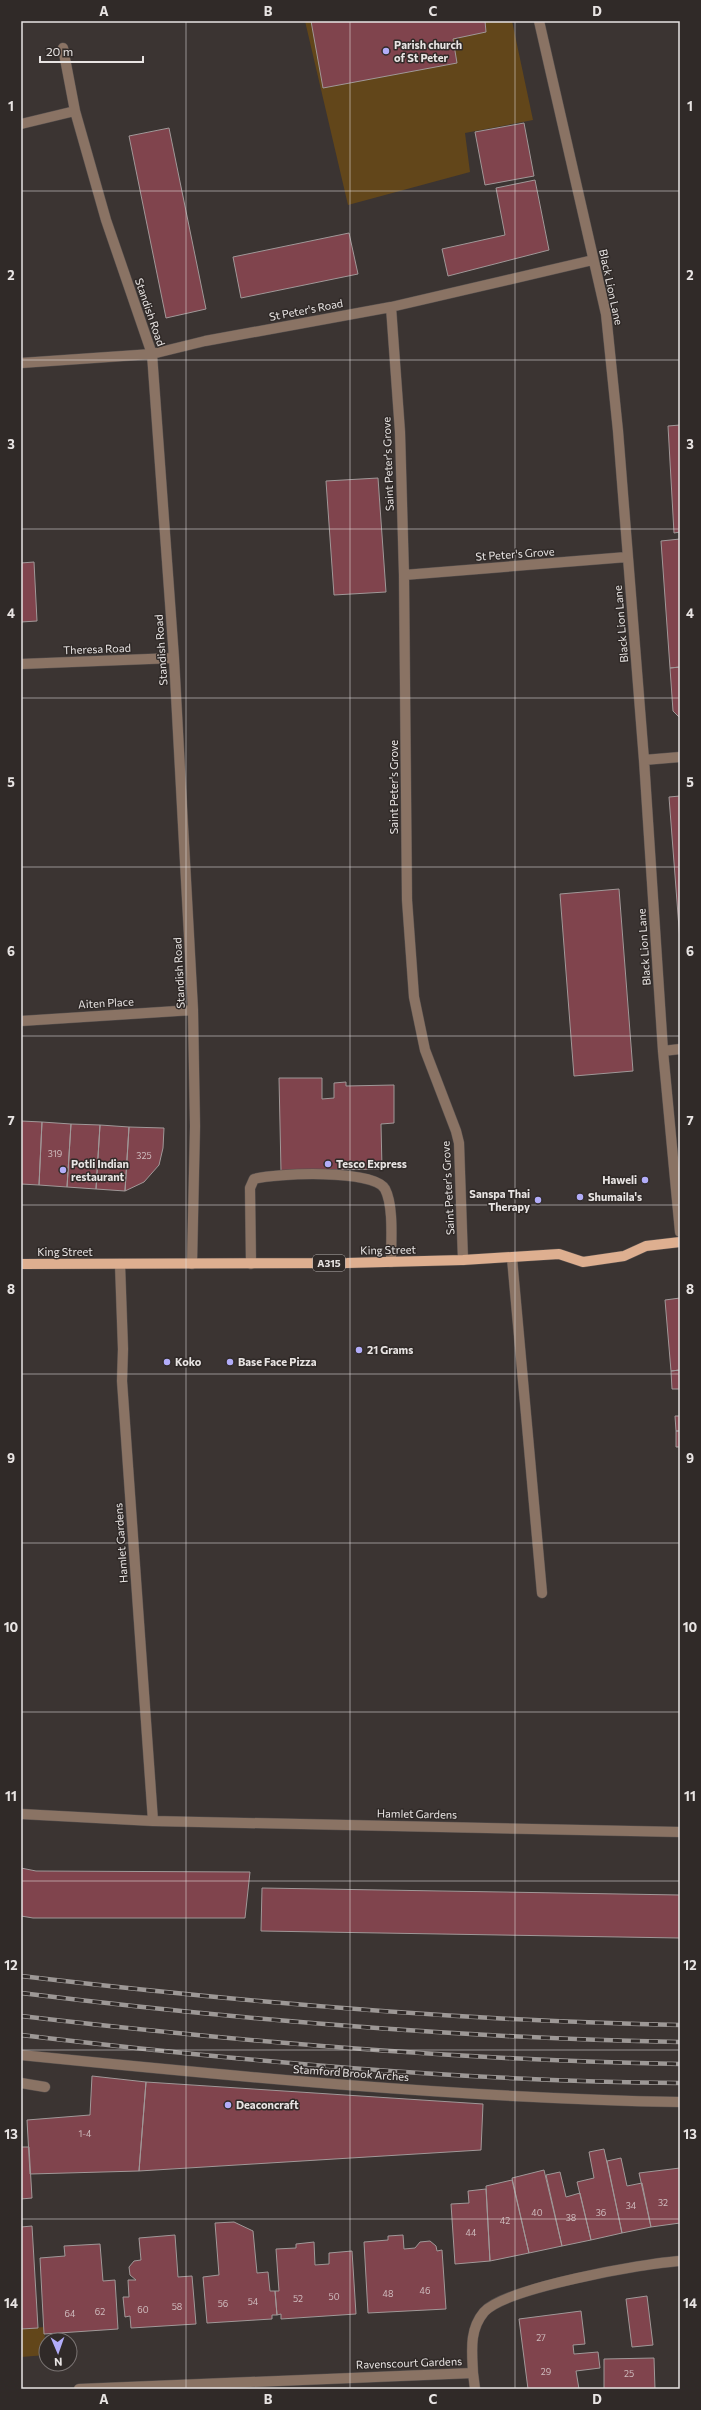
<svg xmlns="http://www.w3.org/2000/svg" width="701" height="2410" viewBox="0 0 701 2410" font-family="Commissioner,sans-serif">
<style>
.green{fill:#62461a}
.building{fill:#80444d;stroke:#a09898}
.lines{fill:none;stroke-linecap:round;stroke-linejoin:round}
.minor-casing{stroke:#57504e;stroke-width:11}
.major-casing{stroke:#57504e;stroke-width:11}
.minor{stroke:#8a7364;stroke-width:10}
.major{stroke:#deaf90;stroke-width:10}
.rail-casing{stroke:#9d9896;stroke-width:4.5}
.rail{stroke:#302a28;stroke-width:3;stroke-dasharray:9;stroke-linecap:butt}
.grid{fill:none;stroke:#e8e4e3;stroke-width:1;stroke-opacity:0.55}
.poi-dot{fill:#b2adf9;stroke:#302a28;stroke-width:1.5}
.labels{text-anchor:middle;stroke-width:3;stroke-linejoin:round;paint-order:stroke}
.number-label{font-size:9px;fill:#cebcbe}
.shield{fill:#302a28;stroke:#b1acab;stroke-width:1}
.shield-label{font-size:10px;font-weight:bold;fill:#e8e4e3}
.poi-label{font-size:11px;font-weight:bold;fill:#e8e4e3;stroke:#302a28;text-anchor:start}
.street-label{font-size:11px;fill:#e8e4e3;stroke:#302a28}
.neatline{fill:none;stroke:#e8e4e3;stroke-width:1.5}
.grid-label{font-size:13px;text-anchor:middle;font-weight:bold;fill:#e8e4e3}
</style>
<rect width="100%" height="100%" fill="#3b3432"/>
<path class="green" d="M305,21H512L533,120L465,133L470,172L348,205Z
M44,2327L46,2355L21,2357V2329Z"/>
<path class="building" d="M311,21H485L486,32L453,39L457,63L323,88Z
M524,123L534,176L485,185L475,132Z
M169,128L206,309L166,318L129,136Z
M535,180L549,250L448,276L442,249L505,235L496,188Z
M349,233L358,274L241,298L233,257Z
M680,425V532L674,533L668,426Z
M378,478L386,592L334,595L326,481Z
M680,539V667L670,668L661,541Z
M34,562L37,621L21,622V563Z
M680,667V718L673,711L670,668Z
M680,796V941L669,797Z
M619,889L633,1071L574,1076L560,894Z
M279,1078H322V1099L334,1098V1083L346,1082V1086L394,1085V1123L381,1124L382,1169L281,1171Z
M21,1121L42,1122L39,1185L21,1184Z
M42,1122L71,1124L67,1187L39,1185Z
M71,1124L100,1125L96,1189L67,1187Z
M100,1125L129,1127L125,1191L96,1189Z
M129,1127L164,1128L163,1148L159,1165L144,1182L125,1191Z
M680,1298V1370L671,1371L665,1300Z
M680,1370V1389H672L671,1371Z
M675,1416H680V1431H676Z
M676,1431H680V1447H676Z
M21,1868L36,1871L250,1872L245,1918H33L21,1916Z
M262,1888L680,1895V1938L261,1931Z
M92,2076L146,2082L139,2171L30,2174L27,2120L90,2115Z
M146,2082L483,2104L481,2150L139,2171Z
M21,2147H29L32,2198L21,2199Z
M604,2149L622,2233L591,2240L577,2182L594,2178L589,2152Z
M621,2158L627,2186L642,2183L651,2227L622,2233L607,2161Z
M680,2168V2223L651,2227L639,2173Z
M544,2170L562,2246L529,2253L512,2178Z
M560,2172L566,2197L580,2193L591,2240L562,2246L546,2175Z
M512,2180L529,2253L490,2261L486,2186Z
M486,2189L490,2261L455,2264L451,2204L469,2203L468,2191Z
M234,2222L253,2231L257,2273L268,2272L270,2291H275L277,2315H272V2319L207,2323L203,2277L219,2275L215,2223Z
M32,2226L38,2328L21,2329V2227Z
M175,2235L178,2277L192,2276L196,2324L131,2328L130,2316L125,2317L123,2297H129L128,2280H136L130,2275L129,2267L134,2261L141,2260L139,2238Z
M403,2235L404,2249L415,2248L420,2242L430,2241L436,2246L437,2251L442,2250L446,2309L368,2313L364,2242L388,2240V2236Z
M314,2242L315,2265L329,2264V2253L352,2251L356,2314L281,2319V2314L277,2315L275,2291H279L276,2249L296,2248V2244Z
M100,2244L103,2281L115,2280L118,2329L44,2334L40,2258L65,2256L64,2246Z
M647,2296L653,2345L632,2347L626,2299Z
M581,2311L585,2344L573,2345L574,2354L598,2352L600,2368L576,2371L579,2389H528L519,2319Z
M654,2358L655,2389H604V2359Z"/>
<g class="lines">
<defs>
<path id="minor" d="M539,21L606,314L618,431L644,760L663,1051L680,1232
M63,48L75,111L106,220L152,354L174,658L193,1010L195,1126L192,1264
M21,124L75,111
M391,307L400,432L404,575L407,900L414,997L425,1050L456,1131L459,1143L463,1260
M21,363L152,354L205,341L391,307L593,260
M404,575L627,557
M21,664L174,658
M644,760L680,757
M21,1021L193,1010
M663,1051L680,1049
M512,1258L542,1593
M251,1264L250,1188L254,1179C276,1173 374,1169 385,1189C394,1206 391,1242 391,1262
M21,1814L153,1821L122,1381L123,1349L120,1264
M153,1821L680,1832
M21,2055C240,2077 460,2098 680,2102
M21,2083L45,2087
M473,2373L475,2389
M79,2389L473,2373C472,2351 469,2330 484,2312C505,2288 645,2263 680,2261"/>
<path id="major" d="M21,1264L347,1263L463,1260L559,1254L583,1262L624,1256L646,1246L680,1242"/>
</defs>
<use href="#minor" class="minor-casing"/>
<use href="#major" class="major-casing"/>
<use href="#minor" class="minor"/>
<use href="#major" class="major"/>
<defs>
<path id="rail" d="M21,1976C240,2002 460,2021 680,2025
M21,1993C240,2020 459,2038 680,2042
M21,2016C240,2042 460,2060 680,2064
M21,2035C239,2061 460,2081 680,2083"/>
</defs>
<use href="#rail" class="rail-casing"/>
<use href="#rail" class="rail"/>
</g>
<path class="grid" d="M186,21V2389M350,21V2389M515,21V2389M21,191H680M21,360H680M21,529H680M21,698H680M21,867H680M21,1036H680M21,1205H680M21,1374H680M21,1543H680M21,1712H680M21,1881H680M21,2050H680M21,2219H680"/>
<g class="poi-dot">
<circle cx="386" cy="51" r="4"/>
<circle cx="328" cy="1164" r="4"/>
<circle cx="63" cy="1170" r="4"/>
<circle cx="645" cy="1180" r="4"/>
<circle cx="580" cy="1197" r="4"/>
<circle cx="538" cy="1200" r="4"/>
<circle cx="359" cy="1350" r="4"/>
<circle cx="167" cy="1362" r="4"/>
<circle cx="230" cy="1362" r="4"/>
<circle cx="228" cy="2105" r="4"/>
</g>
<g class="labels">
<g class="number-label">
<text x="55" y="1157">319</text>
<text x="144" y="1159">325</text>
<text x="85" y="2137">1-4</text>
<text x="663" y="2206">32</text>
<text x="631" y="2209">34</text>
<text x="537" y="2216">40</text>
<text x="601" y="2216">36</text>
<text x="571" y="2221">38</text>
<text x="505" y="2224">42</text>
<text x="471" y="2236">44</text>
<text x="425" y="2294">46</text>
<text x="388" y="2297">48</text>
<text x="334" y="2300">50</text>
<text x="298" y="2302">52</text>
<text x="253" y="2305">54</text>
<text x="223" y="2307">56</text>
<text x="177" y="2310">58</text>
<text x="143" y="2313">60</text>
<text x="100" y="2315">62</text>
<text x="70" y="2317">64</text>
<text x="541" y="2341">27</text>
<text x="546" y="2375">29</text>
<text x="629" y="2377">25</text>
</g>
<rect class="shield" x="313" y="1255" width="32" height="16" rx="3"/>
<g class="shield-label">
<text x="329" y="1267">A315</text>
</g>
<g class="poi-label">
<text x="394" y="49">Parish church<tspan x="394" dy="13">of St Peter</tspan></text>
<text x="71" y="1168">Potli Indian<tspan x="71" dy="13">restaurant</tspan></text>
<text x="336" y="1168">Tesco Express</text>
<text x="637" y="1184" text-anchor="end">Haweli</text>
<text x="530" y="1198" text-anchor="end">Sanspa Thai<tspan x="530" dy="13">Therapy</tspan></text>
<text x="588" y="1201">Shumaila's</text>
<text x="367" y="1354">21 Grams</text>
<text x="175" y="1366">Koko</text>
<text x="238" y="1366">Base Face Pizza</text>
<text x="236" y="2109">Deaconcraft</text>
</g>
<g class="street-label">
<text transform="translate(611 287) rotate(78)" y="4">Black Lion Lane</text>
<text transform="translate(306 310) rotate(-11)" y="4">St Peter's Road</text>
<text transform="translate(150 312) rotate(71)" y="4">Standish Road</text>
<text transform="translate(388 464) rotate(-92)" y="4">Saint Peter's Grove</text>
<text transform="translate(515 554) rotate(-4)" y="4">St Peter's Grove</text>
<text transform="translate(621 624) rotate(-95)" y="4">Black Lion Lane</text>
<text transform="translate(97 649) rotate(-2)" y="4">Theresa Road</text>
<text transform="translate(161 650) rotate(-94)" y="4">Standish Road</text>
<text transform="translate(394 787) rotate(-90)" y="4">Saint Peter's Grove</text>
<text transform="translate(644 947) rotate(-94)" y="4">Black Lion Lane</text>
<text transform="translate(179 973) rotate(-93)" y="4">Standish Road</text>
<text transform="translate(106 1003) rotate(-3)" y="4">Aiten Place</text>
<text transform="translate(448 1188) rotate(-93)" y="4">Saint Peter's Grove</text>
<text transform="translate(388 1250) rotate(-1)" y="4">King Street</text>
<text x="65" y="1256">King Street</text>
<text transform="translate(121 1543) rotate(-94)" y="4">Hamlet Gardens</text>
<text transform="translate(417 1814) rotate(1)" y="4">Hamlet Gardens</text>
<text transform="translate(351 2073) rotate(4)" y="4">Stamford Brook Arches</text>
<text transform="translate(409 2363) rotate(-2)" y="4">Ravenscourt Gardens</text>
</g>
</g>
<rect width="701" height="2410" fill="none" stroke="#302a28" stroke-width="44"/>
<g transform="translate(58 2352) rotate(178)"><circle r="19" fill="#302a28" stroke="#7a7473"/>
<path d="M0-3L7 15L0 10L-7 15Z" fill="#b2adf9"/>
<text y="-6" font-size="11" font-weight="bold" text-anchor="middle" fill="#e8e4e3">N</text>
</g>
<path d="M40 56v6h103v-6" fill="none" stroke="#e8e4e3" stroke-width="2"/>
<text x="46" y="56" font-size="12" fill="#e8e4e3" stroke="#302a28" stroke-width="3" paint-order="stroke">20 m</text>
<rect x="22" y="22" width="657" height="2366" class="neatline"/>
<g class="grid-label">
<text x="104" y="16">A</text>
<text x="268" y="16">B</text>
<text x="433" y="16">C</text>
<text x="597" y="16">D</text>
<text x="11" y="111">1</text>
<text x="690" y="111">1</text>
<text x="11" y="280">2</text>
<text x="690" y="280">2</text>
<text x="11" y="449">3</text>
<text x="690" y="449">3</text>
<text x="11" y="618">4</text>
<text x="690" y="618">4</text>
<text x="11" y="787">5</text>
<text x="690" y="787">5</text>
<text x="11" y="956">6</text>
<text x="690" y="956">6</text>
<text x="11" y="1125">7</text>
<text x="690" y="1125">7</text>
<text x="11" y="1294">8</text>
<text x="690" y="1294">8</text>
<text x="11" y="1463">9</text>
<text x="690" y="1463">9</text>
<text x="11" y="1632">10</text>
<text x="690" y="1632">10</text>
<text x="11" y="1801">11</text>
<text x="690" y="1801">11</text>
<text x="11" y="1970">12</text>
<text x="690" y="1970">12</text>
<text x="11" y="2139">13</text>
<text x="690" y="2139">13</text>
<text x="11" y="2308">14</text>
<text x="690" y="2308">14</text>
<text x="104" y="2404">A</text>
<text x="268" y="2404">B</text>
<text x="433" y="2404">C</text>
<text x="597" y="2404">D</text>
</g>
</svg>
